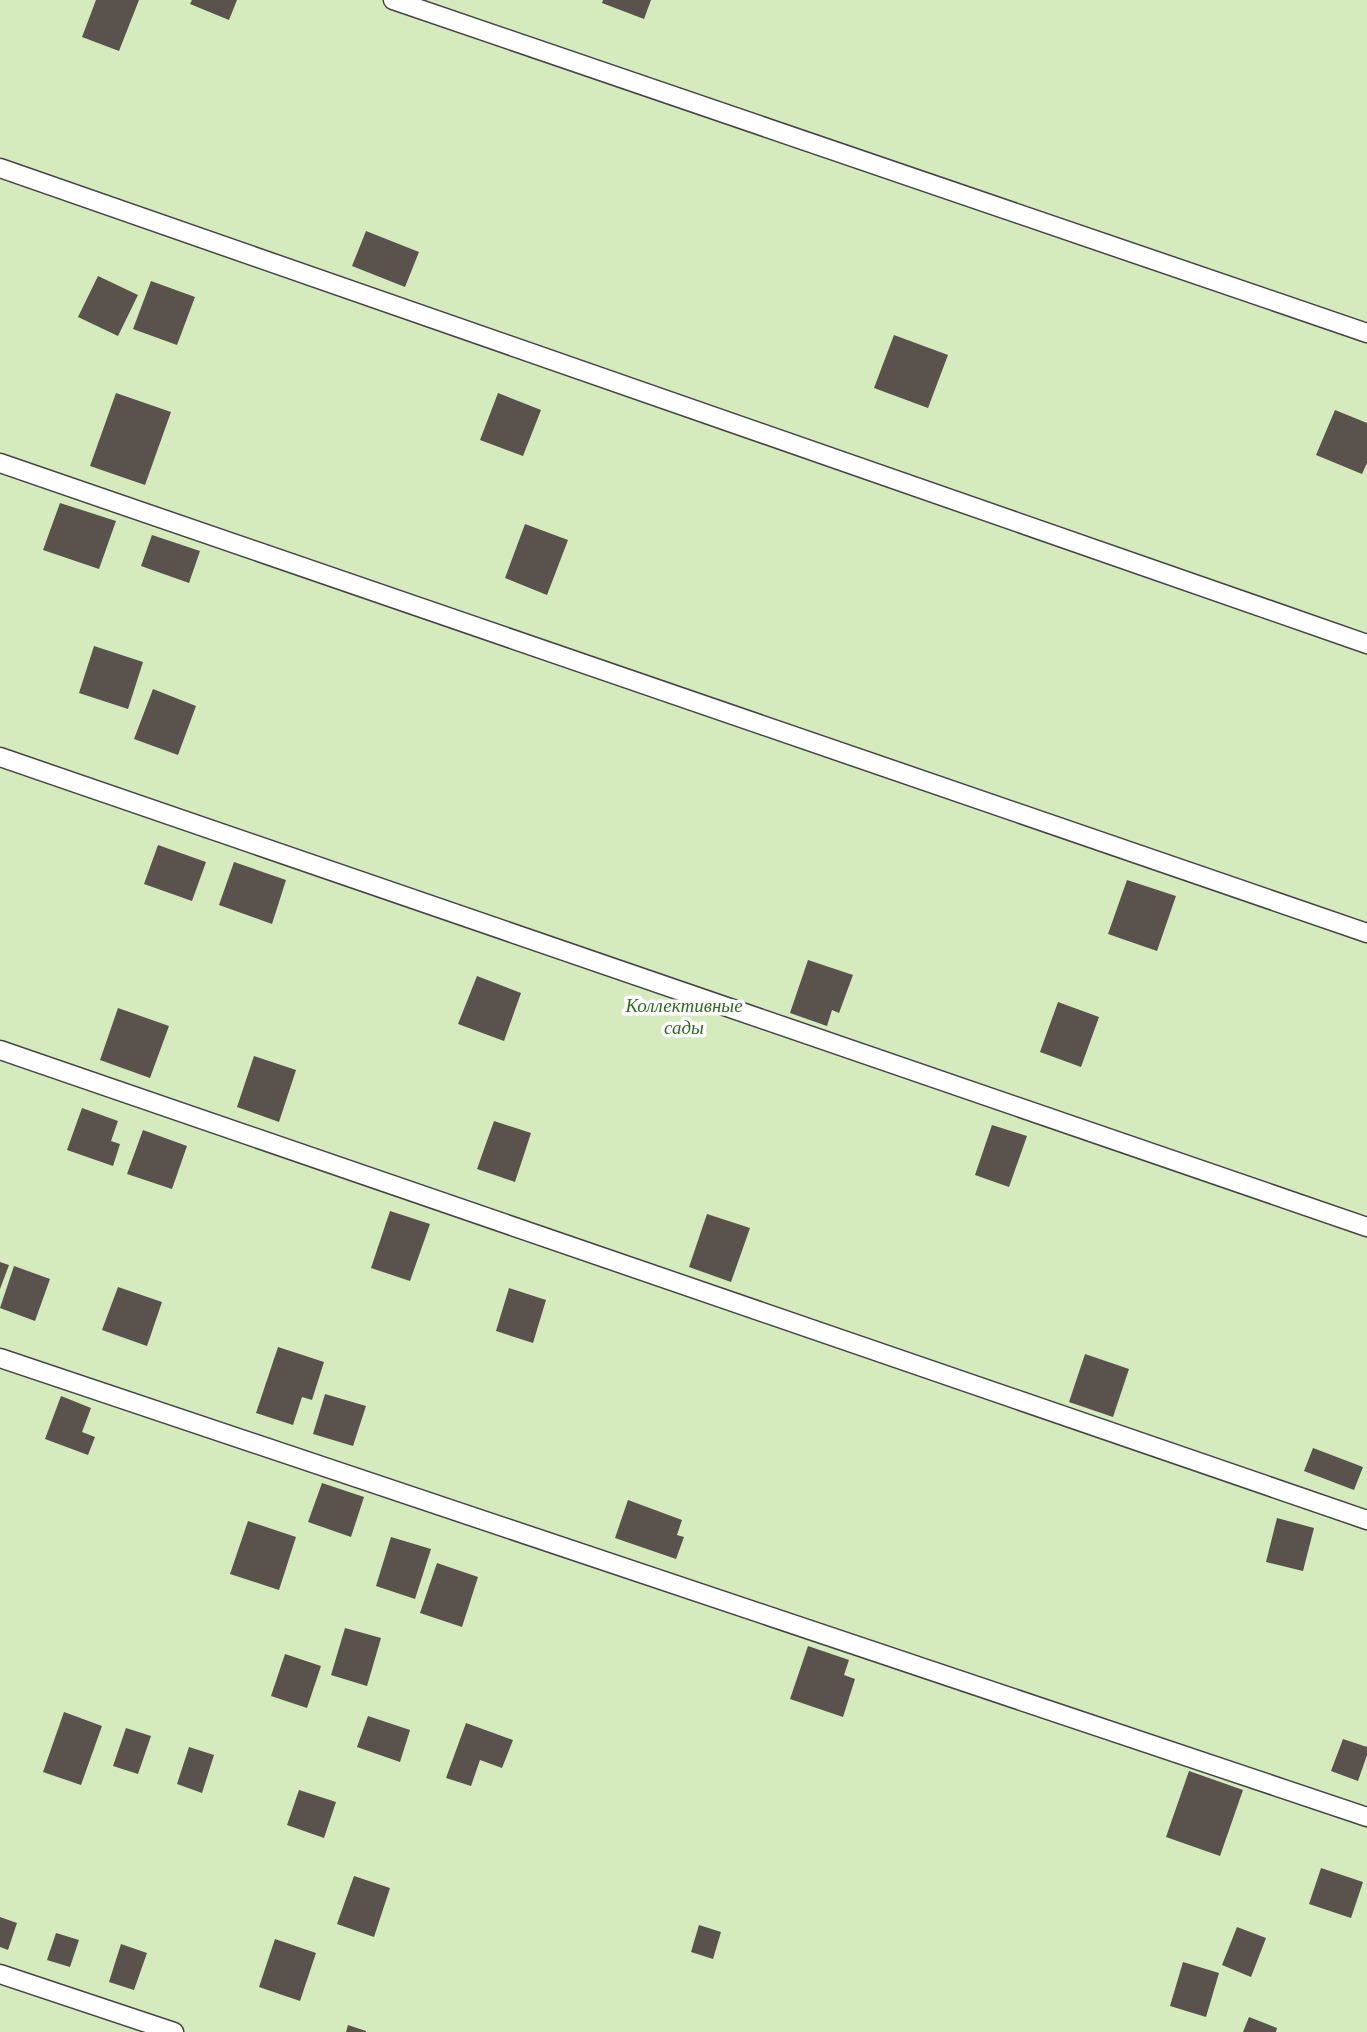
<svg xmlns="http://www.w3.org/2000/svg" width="1367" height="2032" viewBox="0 0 1367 2032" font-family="'Crimson Pro',serif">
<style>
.green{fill:#d5ebbd}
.building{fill:#5a524d}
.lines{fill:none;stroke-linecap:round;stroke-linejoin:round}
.lane-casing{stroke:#444;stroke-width:21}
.lane{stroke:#fff;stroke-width:18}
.labels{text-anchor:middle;stroke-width:7;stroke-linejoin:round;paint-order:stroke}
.park-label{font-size:19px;font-style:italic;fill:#2f6b1f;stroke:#fff}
</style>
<rect width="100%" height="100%" fill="#fffdf5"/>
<path class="green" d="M0,0H1367V2032H0Z"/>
<path class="building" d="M96,0H139L119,51L82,37Z
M192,0H237L229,20L190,4Z
M603,0H651L644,19L602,3Z
M366,231L419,252L405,287L352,266Z
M98,276L138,295L118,336L78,317Z
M151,281L195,297L177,345L133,329Z
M894,335L948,355L928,408L874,388Z
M116,393L171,412L145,485L90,466Z
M498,393L541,410L523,456L480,440Z
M1335,410L1367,423V463L1362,474L1316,455Z
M60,503L116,521L99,569L43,550Z
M525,524L568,540L547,595L505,578Z
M152,535L200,551L189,583L141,566Z
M94,646L143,662L128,709L79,693Z
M153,689L196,706L178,755L134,739Z
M158,845L206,862L192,901L144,884Z
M234,862L286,880L272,924L219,905Z
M1127,880L1176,896L1157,951L1108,934Z
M808,960L853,975L839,1013L832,1010L827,1026L790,1013Z
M477,976L521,993L504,1041L458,1024Z
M1058,1002L1099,1017L1081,1067L1040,1052Z
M118,1008L169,1026L150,1078L100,1060Z
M254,1056L296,1070L279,1122L237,1107Z
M82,1108L118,1121L111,1141L120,1144L113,1166L67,1150Z
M494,1121L531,1133L515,1182L477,1169Z
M992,1125L1027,1136L1009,1187L975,1175Z
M143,1130L187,1146L172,1189L127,1174Z
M390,1211L430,1224L410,1281L371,1268Z
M707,1214L750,1228L731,1282L689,1267Z
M0,1262L9,1265L0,1289Z
M14,1266L50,1279L35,1321L0,1308Z
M118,1287L162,1302L147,1346L102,1330Z
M509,1288L546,1300L533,1343L496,1331Z
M278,1347L324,1362L312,1400L302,1397L293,1425L256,1413Z
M1085,1354L1129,1369L1113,1417L1069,1402Z
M325,1394L366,1406L353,1446L313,1434Z
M61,1396L91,1408L82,1432L95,1437L88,1455L45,1439Z
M1313,1448L1363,1467L1354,1490L1304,1471Z
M322,1483L364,1497L351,1537L308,1522Z
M628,1500L682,1520L677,1535L684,1537L676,1559L615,1538Z
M1277,1518L1314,1528L1303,1571L1266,1562Z
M248,1521L296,1537L279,1590L230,1574Z
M391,1537L431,1549L415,1599L376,1586Z
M437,1563L478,1577L462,1627L420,1613Z
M345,1628L381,1638L367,1686L331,1675Z
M808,1646L849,1660L844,1675L855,1679L843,1717L790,1699Z
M285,1654L321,1666L307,1708L271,1696Z
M64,1712L102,1726L81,1785L43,1772Z
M368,1716L410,1730L400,1762L357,1747Z
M466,1723L513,1740L502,1768L480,1760L471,1786L446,1778Z
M126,1728L151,1736L138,1774L113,1766Z
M1343,1739L1367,1747V1755L1358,1781L1331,1771Z
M189,1747L214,1755L202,1793L177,1784Z
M1189,1771L1243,1790L1220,1856L1166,1837Z
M299,1790L336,1802L324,1838L287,1825Z
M1321,1868L1363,1882L1351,1918L1309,1904Z
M354,1876L390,1888L374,1937L337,1924Z
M0,1917L17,1923L8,1950L0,1947Z
M699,1925L721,1932L713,1959L691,1952Z
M1237,1927L1266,1938L1251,1977L1222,1965Z
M56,1933L79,1940L70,1967L47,1960Z
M275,1939L316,1953L300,2001L259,1987Z
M121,1944L147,1953L134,1990L109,1982Z
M1183,1962L1219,1973L1206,2017L1170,2006Z
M1249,2017L1277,2028L1276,2032H1243Z
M348,2025L366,2031V2032H346Z"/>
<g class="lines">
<defs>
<path id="lane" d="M393,0L1367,333
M0,168L1367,644
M0,463L1367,933
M0,757L1367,1227
M0,1050L1367,1520
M0,1358L1367,1817
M0,1974L174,2032"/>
</defs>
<use href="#lane" class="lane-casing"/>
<use href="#lane" class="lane"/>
</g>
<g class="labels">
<g class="park-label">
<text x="684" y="1012">Коллективные<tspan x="684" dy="22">сады</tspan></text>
</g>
</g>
</svg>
